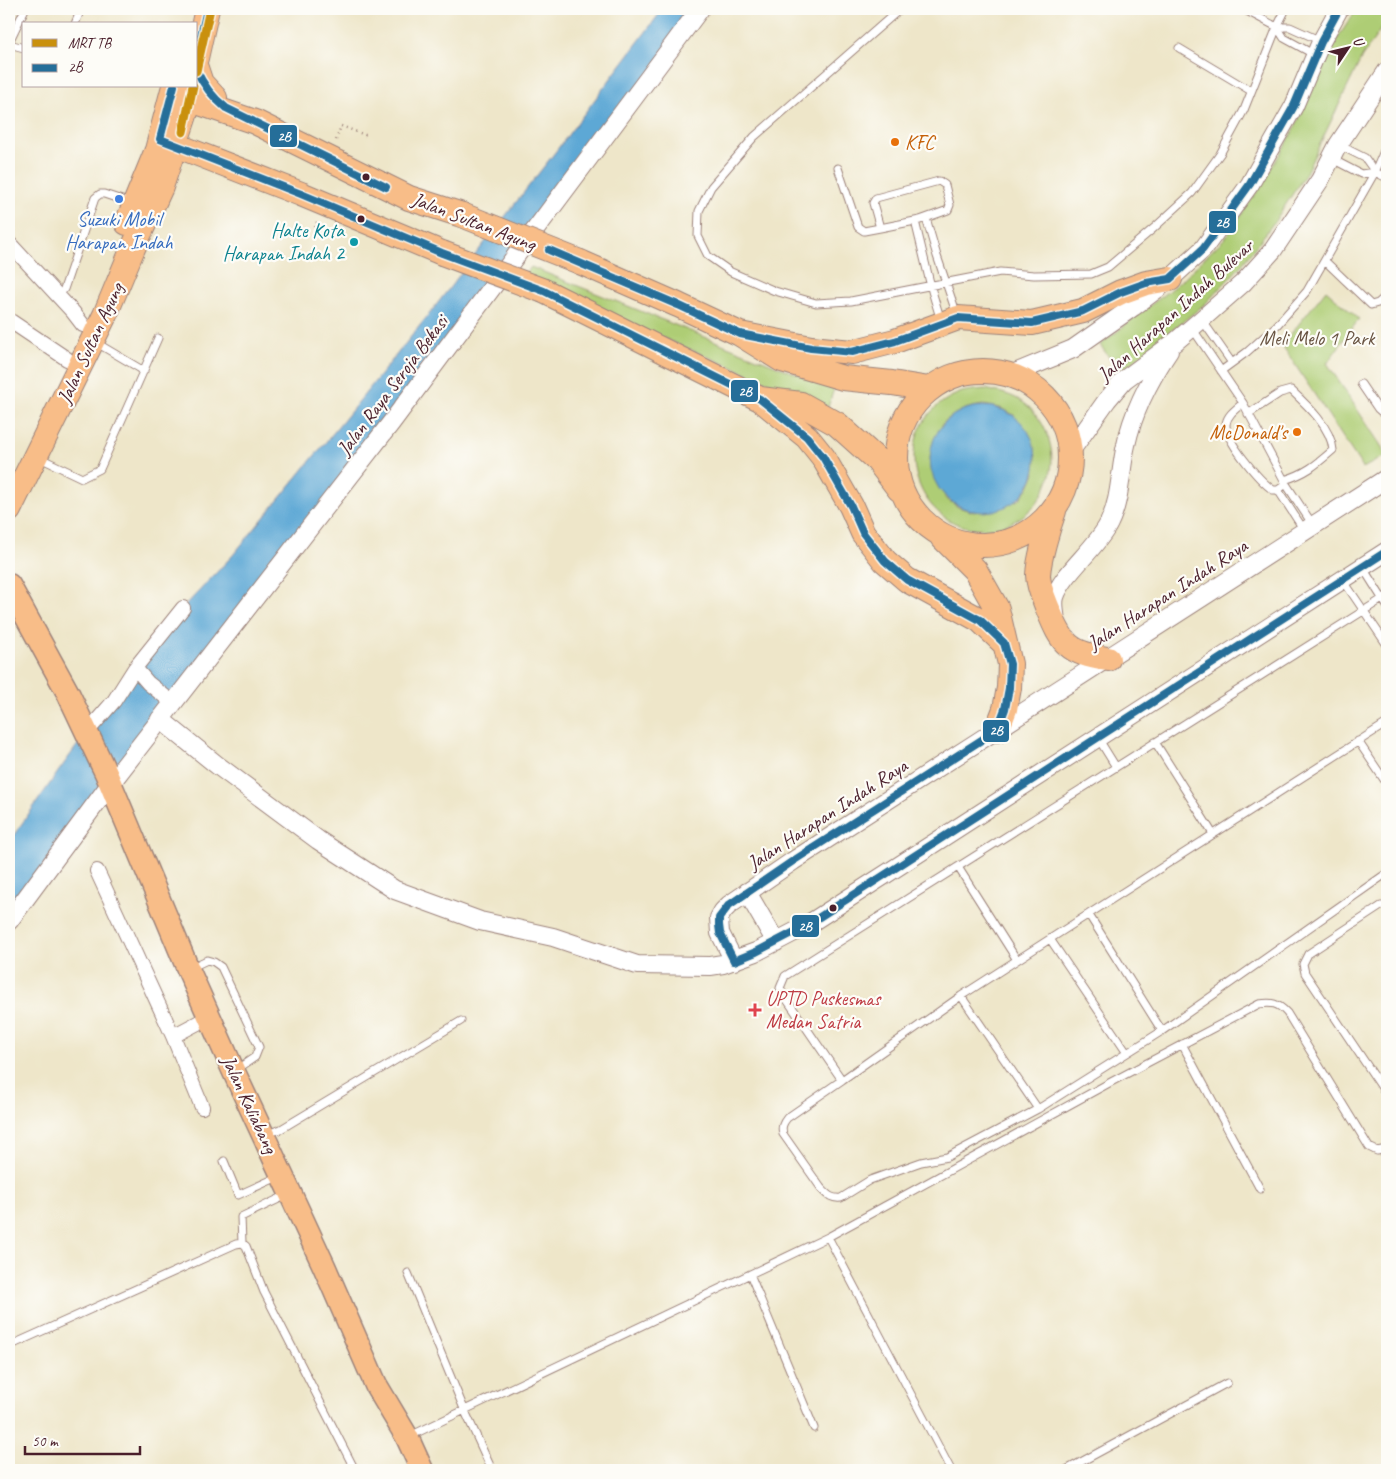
<svg xmlns="http://www.w3.org/2000/svg" width="1396" height="1479" viewBox="0 0 1396 1479" font-family="Caveat,sans-serif">
<style>
.green{fill:#aecd74;stroke:#7c7650;fill-rule:evenodd}
.water{fill:#5da8d5;stroke:#546480}
.lines{fill:none;stroke-linecap:round;stroke-linejoin:round}
.service-casing{stroke:#9c827a;stroke-width:9}
.minor-casing{stroke:#9c827a;stroke-width:16}
.tertiary-casing{stroke:#9c827a;stroke-width:20}
.primary-casing{stroke:#9c827a;stroke-width:25}
.trunk-casing{stroke:#9c827a;stroke-width:26}
.path{stroke:#9c827a;stroke-width:2.5;stroke-dasharray:1 4;stroke-linecap:butt}
.service{stroke:#fff;stroke-width:7}
.minor{stroke:#fff;stroke-width:14}
.tertiary{stroke:#fff;stroke-width:18}
.primary{stroke:#f8bd88;stroke-width:22}
.trunk{stroke:#f8bd88;stroke-width:24}
.trunk-bridge-casing{stroke:#9c827a;stroke-width:26;stroke-linecap:butt}
.trunk-bridge{stroke:#f8bd88;stroke-width:24}
.bus-1-casing{stroke:#fdfcf7;stroke-width:11}
.bus-1{stroke:#256e99;stroke-width:8}
.metro-1-casing{stroke:#fdfcf7;stroke-width:12}
.metro-1{stroke:#c9900d;stroke-width:9}
.food-dot{fill:#e8710a;stroke:#fdfcf7;stroke-width:2}
.bus-dot{fill:#4a1f2b;stroke:#fdfcf7;stroke-width:2}
.shop-dot{fill:#3f7fe0;stroke:#fdfcf7;stroke-width:2}
.culture-dot{fill:#0f9aa8;stroke:#fdfcf7;stroke-width:2}
.health-dot{fill:#e0444e;stroke:#fdfcf7;stroke-width:2}
.labels{text-anchor:middle;stroke-width:4.5;stroke-linejoin:round;paint-order:stroke}
.food-label{font-size:20px;fill:#c56008;stroke:#fdfcf7;text-anchor:start}
.shop-label{font-size:20px;fill:#366cbe;stroke:#fdfcf7}
.street-label{font-size:20px;fill:#4a1f2b;stroke:#fdfcf7}
.culture-label{font-size:20px;fill:#0d838f;stroke:#fdfcf7;text-anchor:end}
.park-label{font-size:20px;fill:#685341;stroke:#fdfcf7}
.health-label{font-size:20px;fill:#be3a42;stroke:#fdfcf7;text-anchor:start}
.line-badge{stroke:#fdfcf7;stroke-width:2}
.badge-label{font-size:14px;text-anchor:middle;font-weight:bold;fill:#fff}
</style>
<rect width="100%" height="100%" fill="#fdfcf7"/>
<filter id="ink" filterUnits="userSpaceOnUse"><feTurbulence type="fractalNoise" baseFrequency=".02" numOctaves="2"/><feDisplacementMap in="SourceGraphic" scale="10" xChannelSelector="R" yChannelSelector="G"/><feConvolveMatrix kernelMatrix="1 2 1 2 8 2 1 2 1" color-interpolation-filters="sRGB"/></filter>
<filter id="wash" filterUnits="userSpaceOnUse"><feTurbulence type="fractalNoise" baseFrequency=".0096" numOctaves="4" result="noise"/><feDisplacementMap in="SourceGraphic" scale="20" xChannelSelector="R" yChannelSelector="G"/><feGaussianBlur stdDeviation="1.12" result="paint"/><feColorMatrix in="noise" values="0 0 0 0 0 0 0 0 0 0 0 0 0 0 0 0 0 1.4 0 .05"/><feComposite in="paint" operator="in"/></filter>
<g filter="url(#wash)">
<rect width="100%" height="100%" fill="#eee6c9"/>
<path class="green" d="M1357,9H1387V20L1362,57L1305,175L1275,221L1241,266L1205,304L1120,372L1100,345L1181,281L1226,237L1258,190L1290,137L1339,36Z
M531,267L834,389L828,407L522,279Z
M1326,290L1359,319L1327,363L1387,455L1363,468L1282,345Z
M985,389C998,392 1012,394 1024,403C1048,421 1059,456 1047,484C1039,505 1023,520 1002,526C917,549 875,424 962,392C969,390 977,390 985,389ZM984,405L1000,408L1014,415L1035,473L1029,487L1019,500L974,512L958,507L945,498L942,424C955,412 966,407 984,405Z"/>
<path class="water" d="M663,9H701L9,920V842L58,772L87,732L183,608L233,555L348,415L430,313L556,151Z
M930 459a53 53 0 1 1 106 0a53 53 0 1 1-106 0Z"/>
</g>
<g filter="url(#ink)">
<g class="lines">
<defs>
<path id="service" d="M900,9L754,137L711,187L699,211L698,236L708,256L731,272L775,291L816,303L851,301L1000,272L1034,275L1091,274L1108,267L1154,228L1192,193L1220,154L1244,110L1277,27L1286,9
M1243,9L1277,27H1290L1321,41
M75,24L81,9
M1277,27L1284,38L1315,55
M9,42L25,9
M9,44L24,48
M1179,48L1251,91
M1339,145L1365,158L1375,172L1387,178
M1332,159L1361,174L1375,172
M838,168L858,227L864,231L880,228
M939,181L945,185L950,205L948,210L920,220L880,228L873,203L876,198Z
M926,218L937,256L957,315
M915,221L932,291L941,321
M1325,261L1371,305L1378,303L1387,295
M64,289L95,198L100,194H104L131,203
M1202,320L1232,363
M1192,328L1243,403L1284,480L1286,484L1278,490H1273C1260,481 1225,441 1226,424C1227,415 1236,409 1243,403
M95,342L144,371
M1221,371L1247,352L1277,325L1307,291L1375,172L1387,144
M1361,384L1378,409L1387,417
M1248,414L1280,393L1291,390C1307,405 1331,427 1333,450C1316,465 1305,474 1284,480
M38,457L82,478L100,469L158,338
M1286,484L1313,525
M1278,490L1304,530
M1363,568L1387,606
M1343,580L1387,645
M1387,596L785,976L780,988L783,994L842,1080L961,996L1017,960L1387,723
M1098,738L1116,767
M1358,741L1387,784
M1155,742L1213,834
M958,867L1017,960
M1381,906L1308,954L1303,964L1305,973L1387,1095
M1089,915L1162,1031
M1050,939L1127,1053
M190,968L207,960L214,962L221,967L259,1047L255,1057L236,1070
M961,996L1038,1109
M1182,1044L1260,1189
M842,1080L787,1118C783,1123 781,1127 783,1134L821,1188C828,1195 831,1199 841,1198L870,1180L921,1162L947,1157L1038,1109L1162,1031L1387,873
M267,1134L281,1129L461,1021
M224,1161L238,1195L280,1176
M828,1237L951,1470
M242,1243L241,1217L287,1195
M408,1273L464,1409L492,1470
M750,1274L814,1428
M9,1346L236,1244L242,1243L246,1246L264,1292L355,1470
M410,1436L828,1237L1111,1082L1259,1004C1272,1002 1278,1003 1287,1013L1369,1147L1377,1151L1387,1149
M1066,1470L1227,1383"/>
<path id="minor" d="M9,243L73,312L83,325
M9,320L67,359
M135,668L148,683L173,703
M87,732L114,701L135,668L183,608
M97,871L173,1036L202,1107
M173,1036L209,1017"/>
<path id="tertiary" d="M1010,375L1073,349L1133,307L1170,279L1203,249L1250,184L1269,150L1294,106L1321,42L1339,9
M1070,452L1107,400L1124,380L1175,342L1202,319L1243,283L1273,250L1320,180L1338,145L1387,71
M1056,620C1055,613 1053,604 1055,597C1062,574 1097,548 1109,523C1121,499 1120,470 1126,445C1133,412 1150,379 1169,351
M160,719L217,765L318,840L395,890L480,921L553,937L637,965L710,966L723,964L756,952L804,927L1387,551
M747,892L776,942
M9,921L111,783L391,423L700,9
M734,961L720,933L719,918L723,911L729,905L793,861L1387,478"/>
<path id="primary" d="M9,585L68,693L106,773L188,969L234,1072L324,1266L376,1385L407,1437L422,1470"/>
<path id="trunk" d="M196,58L207,9
M196,68L201,83L215,98
M176,95L255,122L409,198L462,215
M160,139L301,194L442,253
M127,223L157,150L174,86
M580,262L678,305L740,334L782,360L843,378L892,383L929,389
M544,291L760,399L801,404L837,424L877,460L899,489
M740,334L811,348L852,352L895,341L958,318L1032,323L1083,311L1121,292L1146,283L1170,279
M896 458a87 87 0 1 1 174 0a87 87 0 1 1-174 0Z
M760,399L807,437L823,457L851,506L863,533L885,561L907,580L980,620L1004,643
M9,510L105,315L133,248L161,187L190,100L191,86
M1054,511C1048,528 1039,558 1038,575C1038,586 1044,599 1048,609C1062,644 1068,653 1108,659
M942,537L975,570L997,609L1010,664L1009,688L1005,709L997,730"/>
</defs>
<use href="#service" class="service-casing"/>
<use href="#minor" class="minor-casing"/>
<use href="#tertiary" class="tertiary-casing"/>
<use href="#primary" class="primary-casing"/>
<use href="#trunk" class="trunk-casing"/>
<path class="path" d="M336,140L341,126L368,136
M317,222L315,227L330,232"/>
<use href="#service" class="service"/>
<use href="#minor" class="minor"/>
<use href="#tertiary" class="tertiary"/>
<use href="#primary" class="primary"/>
<use href="#trunk" class="trunk"/>
<defs>
<path id="trunk-bridge" d="M462,215L580,262
M442,253L544,291"/>
</defs>
<use href="#trunk-bridge" class="trunk-bridge-casing"/>
<use href="#trunk-bridge" class="trunk-bridge"/>
<defs>
<path id="bus-1" d="M196,57L207,9
M196,69C203,85 212,97 226,108L386,187
M174,86L160,139L301,194L442,253L544,291L760,399L807,437L823,457L851,506L863,533L885,561L907,580L980,620L1004,643L1010,664L1009,688L1005,709L997,730L793,861L729,905L719,918V925L720,933L734,961L756,952L804,927L1387,551
M549,250L678,305L740,334L811,348L852,352L895,341L958,318L1032,323L1083,311L1121,292L1146,283L1170,279L1203,249L1250,184L1294,106L1321,42L1339,9"/>
</defs>
<use href="#bus-1" class="bus-1-casing"/>
<use href="#bus-1" class="bus-1"/>
<defs>
<path id="metro-1" d="M196,71L210,9
M183,132L193,86"/>
</defs>
<use href="#metro-1" class="metro-1-casing"/>
<use href="#metro-1" class="metro-1"/>
</g>
</g>
<g class="food-dot">
<circle cx="895" cy="142" r="5"/>
<circle cx="1297" cy="432" r="5"/>
</g>
<g class="bus-dot">
<circle cx="366" cy="177" r="4.5"/>
<circle cx="361" cy="219" r="4.5"/>
<circle cx="833" cy="908" r="4.5"/>
</g>
<circle class="shop-dot" cx="119" cy="199" r="5"/>
<circle class="culture-dot" cx="354" cy="242" r="5"/>
<path class="health-dot" d="M752.5 1002.5h5v5h5v5h-5v5h-5v-5h-5v-5h5z"/>
<g class="labels">
<g class="food-label">
<text x="905" y="149">KFC</text>
<text x="1287" y="439" text-anchor="end">McDonald's</text>
</g>
<g class="shop-label">
<text x="119" y="226">Suzuki Mobil<tspan x="119" dy="23">Harapan Indah</tspan></text>
</g>
<g class="street-label">
<text transform="translate(474 221) rotate(21)" y="7">Jalan Sultan Agung</text>
<text transform="translate(1175 310) rotate(-42)" y="7">Jalan Harapan Indah Bulevar</text>
<text transform="translate(90 343) rotate(-65)" y="7">Jalan Sultan Agung</text>
<text transform="translate(392 385) rotate(-53)" y="7">Jalan Raya Seroja Bekasi</text>
<text transform="translate(1167 594) rotate(-33)" y="7">Jalan Harapan Indah Raya</text>
<text transform="translate(827 814) rotate(-33)" y="7">Jalan Harapan Indah Raya</text>
<text transform="translate(250 1104) rotate(65)" y="7">Jalan Kaliabang</text>
</g>
<g class="culture-label">
<text x="344" y="237">Halte Kota<tspan x="344" dy="23">Harapan Indah 2</tspan></text>
</g>
<g class="park-label">
<text x="1317" y="345">Meli Melo 1 Park</text>
</g>
<g class="health-label">
<text x="766" y="1005">UPTD Puskesmas<tspan x="766" dy="23">Medan Satria</tspan></text>
</g>
</g>
<g class="line-badge">
<rect x="269" y="124" width="29" height="24" rx="5" fill="#256e99"/>
<rect x="1208" y="210" width="29" height="24" rx="5" fill="#256e99"/>
<rect x="730" y="379" width="29" height="24" rx="5" fill="#256e99"/>
<rect x="982" y="719" width="28" height="24" rx="5" fill="#256e99"/>
<rect x="791" y="914" width="29" height="24" rx="5" fill="#256e99"/>
</g>
<g class="badge-label">
<text x="284" y="141">2B</text>
<text x="1222" y="227">2B</text>
<text x="745" y="396">2B</text>
<text x="996" y="735">2B</text>
<text x="805" y="931">2B</text>
</g>
<rect width="1396" height="1479" fill="none" stroke="#fdfcf7" stroke-width="30"/>
<rect x="22" y="22" width="175" height="65" fill="#fdfcf7" stroke="#b5a4a5"/>
<rect x="32" y="39" width="25" height="8" fill="#c9900d" stroke="#b5a4a5"/>
<text x="68" y="48" font-size="15" fill="#4a1f2b">MRT TB</text>
<rect x="32" y="64" width="25" height="8" fill="#256e99" stroke="#b5a4a5"/>
<text x="68" y="72" font-size="15" fill="#4a1f2b">2B</text>
<g transform="translate(1348 48) rotate(55)" stroke="#fdfcf7" stroke-width="4" paint-order="stroke">
<path d="M0-4L9 19L0 12L-9 19Z" fill="#4a1f2b"/>
<text y="-8" font-size="14" font-weight="bold" text-anchor="middle" fill="#4a1f2b">U</text>
</g>
<path d="M25 1446v8h115v-8" fill="none" stroke="#4a1f2b" stroke-width="2.5"/>
<text x="32" y="1446" font-size="15" fill="#4a1f2b" stroke="#fdfcf7" stroke-width="4" paint-order="stroke">50 m</text>
</svg>
